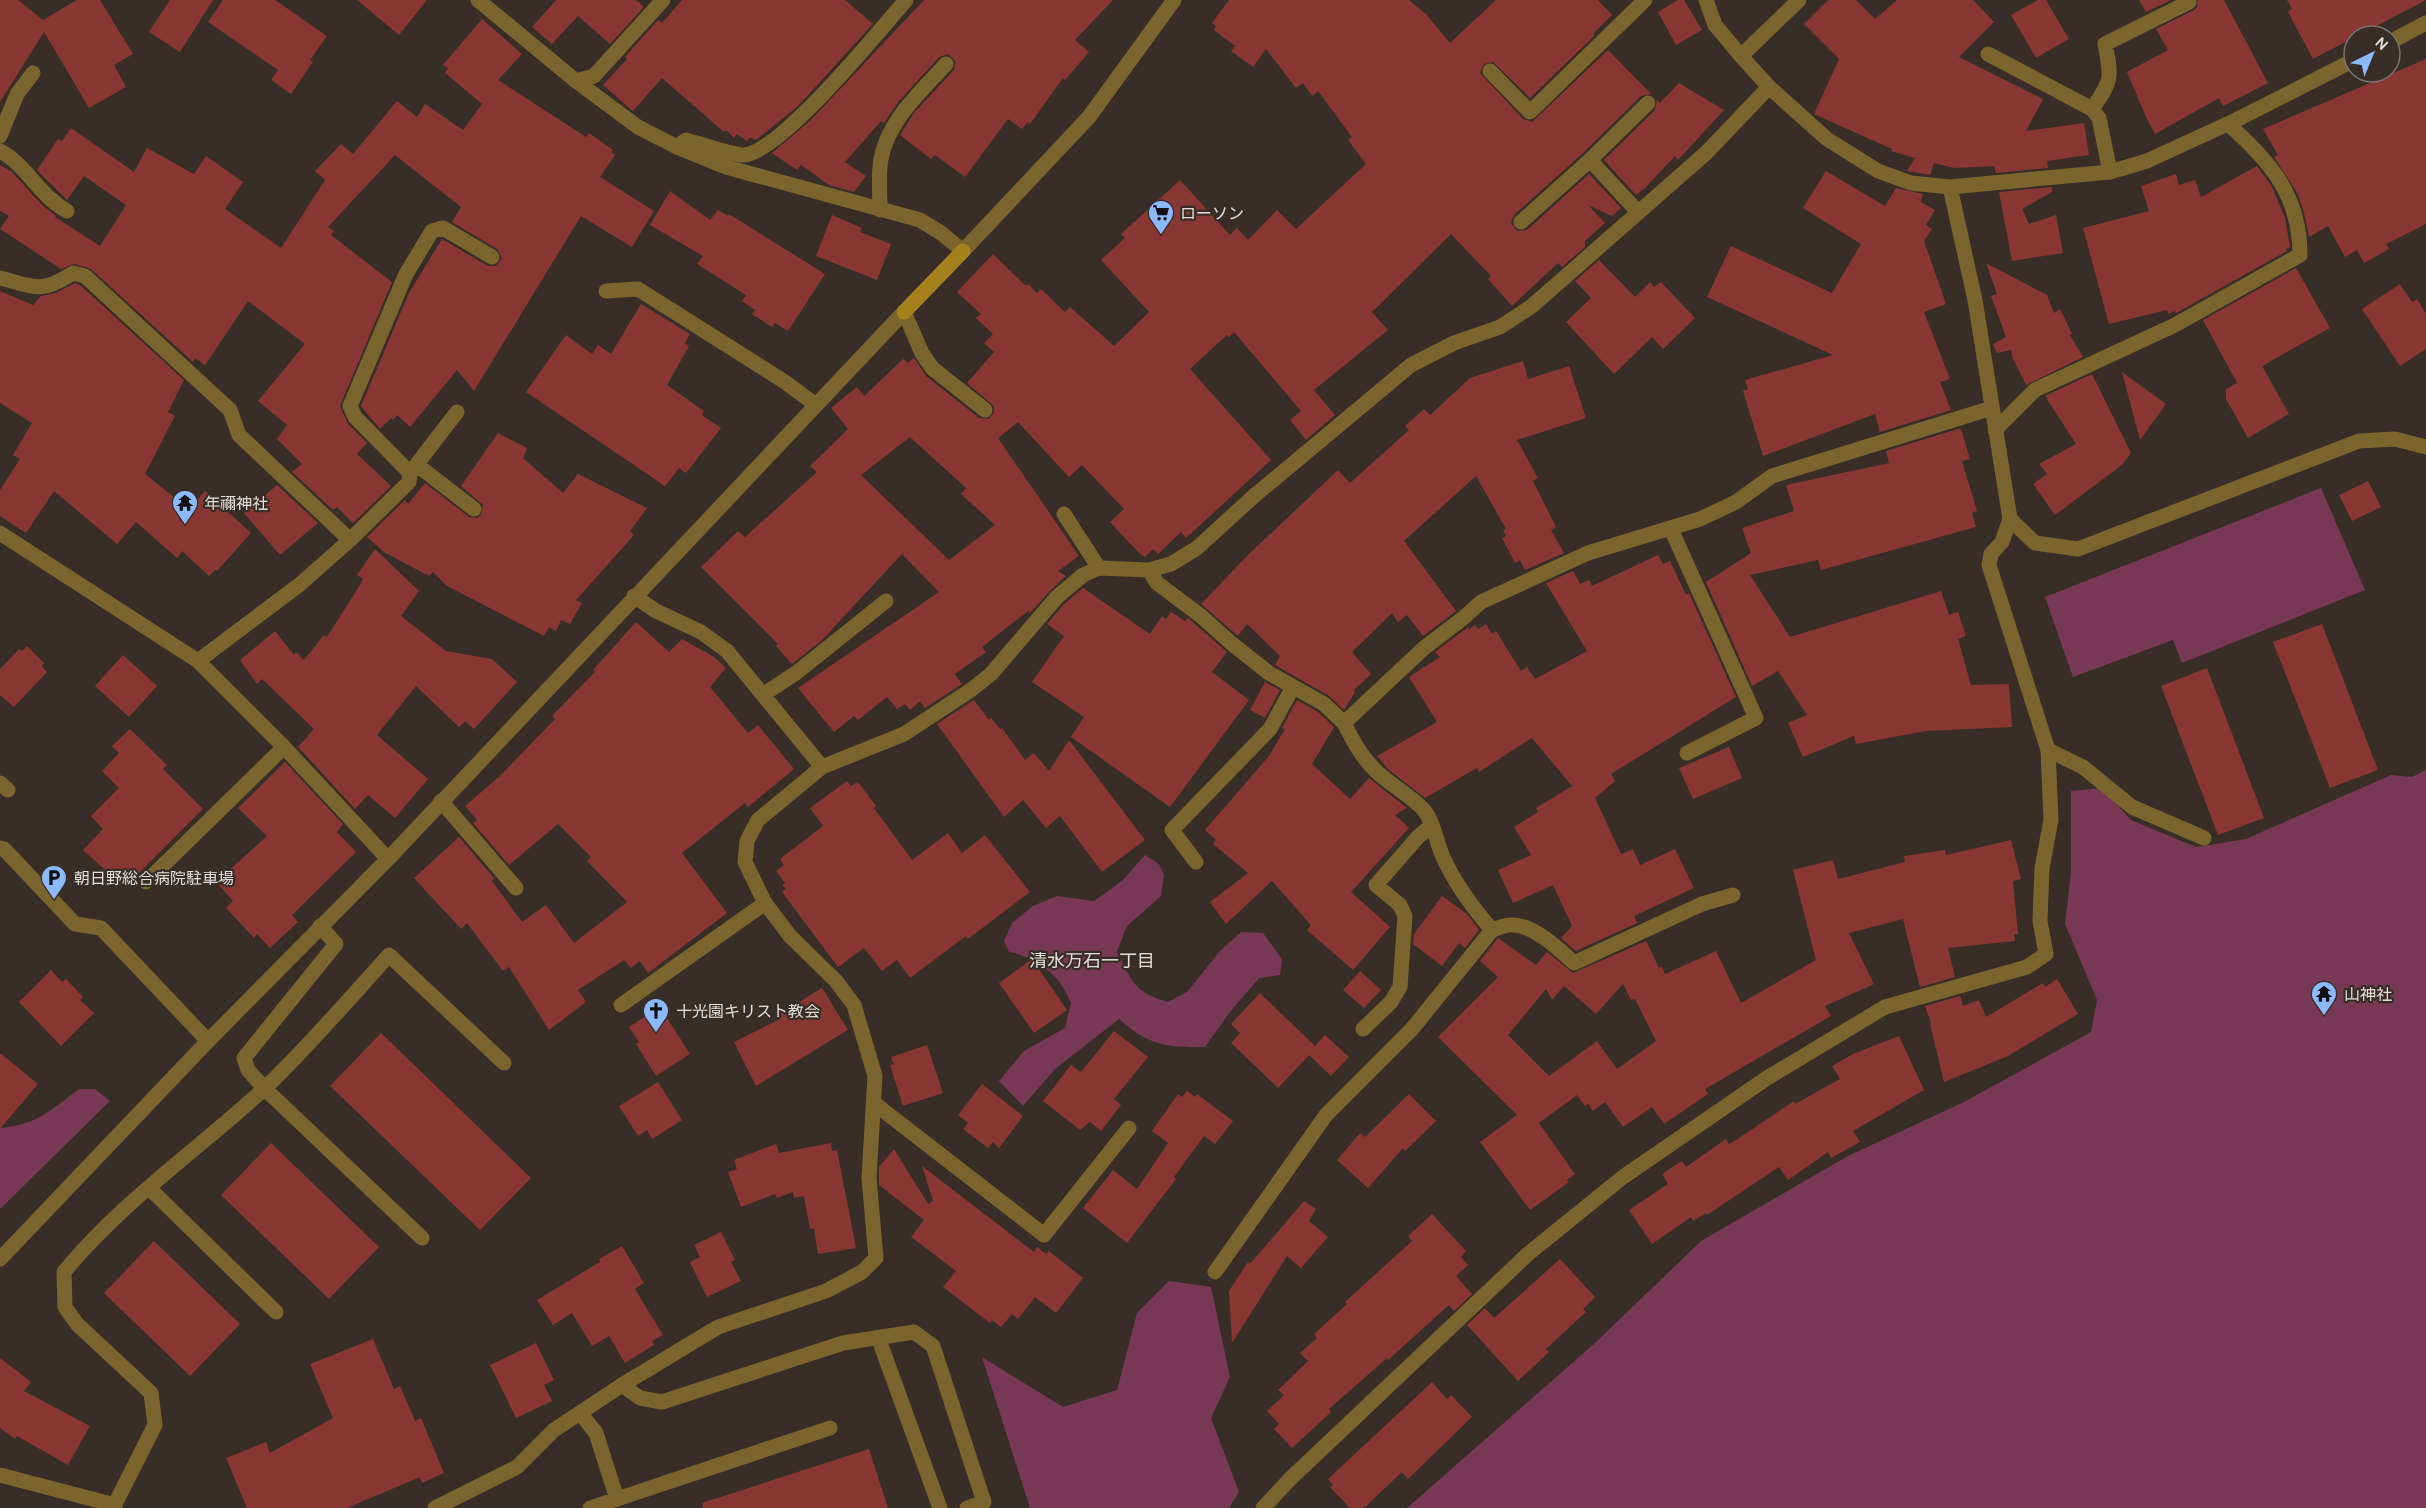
<svg xmlns="http://www.w3.org/2000/svg" width="2426" height="1508" viewBox="0 0 2426 1508" font-family="Karla,'Noto Sans JP',sans-serif">
<style>
.green{fill:#783955}
.building{fill:#893734;fill-rule:evenodd}
.lines{fill:none;stroke-linecap:round;stroke-linejoin:round}
.lane{stroke:#7b652e;stroke-width:15}
.street{stroke:#7b652e;stroke-width:15}
.secondary{stroke:#a5811d;stroke-width:15}
.labels{text-anchor:middle;stroke-width:4.5;stroke-linejoin:round;paint-order:stroke}
.poi-label{font-size:16px;fill:#e3dcd7;stroke:#382e27;text-anchor:start}
.neighbourhood-label{font-size:18px;fill:#e3dcd7;stroke:#382e27}
</style>
<rect width="100%" height="100%" fill="#382e27"/>
<path class="green" d="M2321,488L2365,590L2182,663L2173,640L2073,677L2045,597Z
M2426,770V1508H1407L1595,1343L1701,1241L1848,1156L1964,1102L2091,1032L2097,1000L2065,924L2071,873V791L2102,788L2131,820L2196,847L2246,839L2391,775L2412,777Z
M1145,855L1159,864L1164,875L1161,896L1127,926L1117,951C1132,982 1134,992 1168,1002L1187,992L1220,951L1241,932L1263,933L1282,959L1280,975L1259,978L1230,1012L1205,1047C1167,1048 1148,1045 1119,1019L1055,1069L1023,1106L999,1081L1024,1051L1065,1028L1071,1003C1067,995 1062,984 1056,978C1044,965 1025,954 1009,952L1004,941L1012,923L1033,906L1057,896L1094,901L1122,881Z
M79,1089H95L110,1101L0,1209V1128C37,1125 51,1110 79,1089Z
M1169,1281L1211,1287L1230,1377L1211,1418L1239,1492L1229,1508H1030L982,1357L1063,1407L1117,1390L1137,1313Z"/>
<path class="building" d="M0,0H18L43,20L77,0H100L133,54L114,65L126,87L89,108L44,32L0,102Z
M170,0H213L180,52L149,32Z
M223,0H275L327,36L310,60L313,62L291,94L271,80L278,70L208,22Z
M357,0H427L399,35Z
M556,0H636L644,7L610,44L578,16L552,44L532,27Z
M682,0H845L873,24L798,106L756,140L750,137L747,141L737,134L734,138L726,130L724,132L662,78L633,111L603,85L627,59L625,57L658,20L662,23Z
M924,0H1113L1075,40L1089,52L1065,80L1063,78L1030,124L1028,122L1022,129L1008,119L965,177L935,155L931,159L900,135L914,113L954,70L955,61L948,54L939,57L899,101L884,123L881,121L845,162L866,176L854,192L829,185L801,165L797,170L772,153L811,120Z
M1229,0H1409L1426,14L1450,43L1496,0H1598L1612,15L1593,34L1595,35L1530,98L1493,62L1484,64L1480,73L1523,119L1532,122L1608,50L1651,94L1641,96L1583,153L1514,215L1511,223L1517,231L1527,230L1589,174L1621,208L1612,216L1588,205L1605,223L1585,241V247L1562,267L1558,263L1512,306L1488,279L1491,276L1451,234L1372,312L1388,330L1314,390L1335,415L1306,440L1290,420L1301,411L1234,332L1229,337L1227,335L1190,369L1271,460L1186,538L1181,532L1158,554L1153,549L1145,557L1139,553L1110,522L1124,509L1082,465L1069,477L1018,422L998,438L1079,556L1058,571L1066,576L1050,591L1030,613L1028,611L982,647L986,652L955,674L962,684L925,708L920,701L910,710L905,704L897,709L887,697L858,720L854,716L834,732L798,688L939,592L902,554L822,640L792,664L776,646L778,644L701,567L738,531L745,537L817,472L810,466L848,429L831,408L857,387L864,396L903,359L908,363L914,358L926,376L979,418L989,419L994,412V406L967,383L994,352L984,343L993,334L976,318L981,314L957,292L993,254L1026,286L1028,284L1037,293L1041,289L1065,312L1070,307L1114,346L1149,312L1101,260L1125,238L1121,234L1180,180L1230,235L1237,228L1248,240L1277,210L1296,229L1366,164L1348,140L1352,137L1318,91L1312,96L1303,83L1296,88L1266,49L1253,67L1231,51L1235,46L1214,30L1216,26L1212,23ZM910,437L966,488L961,494L995,525L949,560L861,475Z
M1678,0H1684L1702,30L1676,45L1658,12Z
M1828,0H1856L1875,19L1897,0H1973L1994,22L1959,57L2043,99L2026,131L2084,123L2089,155L2047,161L2048,168L1996,173L1994,166L1954,168L1934,163L1930,175L1907,171L1915,158L1891,151L1892,149L1814,114L1839,59L1804,24Z
M2038,0H2046L2069,39L2036,58L2011,15Z
M2139,0H2171L2146,12Z
M2198,0H2224L2268,83L2223,106L2219,98L2155,134L2146,117L2127,72L2168,50L2156,29L2194,10L2197,7Z
M2287,0H2426L2313,59L2288,12L2292,9Z
M482,19L522,54L498,80L586,137L589,133L613,150L611,152L615,155L600,177L654,211L632,247L581,216L474,391L457,370L410,427L397,415L393,420L391,418L380,429L361,406L409,293L442,239L488,266H496L502,258L497,249L452,222L461,207L395,155L328,227L334,231L331,235L392,282L340,406L348,424L367,443L357,454L391,486L353,523L337,507L333,510L292,472L302,464L277,439L287,425L258,401L305,344L248,301L205,365L195,358L193,362L91,269L74,264L61,269L0,229L9,216L0,211V165L12,172L41,204L56,216L55,217L100,246L126,205L84,176L67,200L37,170L58,139L62,141L71,128L134,172L147,148L194,174L206,156L243,182L225,209L281,248L325,180L315,171L341,144L353,154L397,101L417,117L425,104L463,130L482,104L445,73L448,68L443,65Z
M2426,59V224L2386,244L2389,249L2364,263L2357,250L2345,257L2328,226L2309,237L2304,213L2298,194L2274,157L2278,155L2263,129Z
M1679,83L1724,110L1678,160L1675,156L1645,188L1636,195L1604,160L1655,110L1657,100L1660,103Z
M2257,166L2272,187L2285,218L2290,247L2286,249L2287,251L2176,313L2174,311L2169,314L2167,310L2109,324L2083,228L2149,211L2141,186L2176,174L2179,185L2195,180L2201,197Z
M1826,171L1885,206L1896,188L1923,194L1921,202L1935,210L1926,225L1932,229L1924,241L1946,304L1924,312L1950,379L1940,382L1951,410L1880,432L1875,414L1763,456L1743,391L1748,389L1745,380L1833,355L1707,297L1731,246L1832,293L1861,244L1803,208Z
M2052,187V192L2022,209L2029,224L2056,215L2063,253L2012,261L1999,192Z
M670,191L710,220L718,210L728,216L729,214L825,274L788,331L775,323L772,327L752,314L755,310L742,301L746,295L697,264L703,256L650,225Z
M832,215L862,228L860,232L891,244L877,280L816,256Z
M1599,260L1635,297L1650,282L1654,287L1661,282L1695,318L1663,349L1652,337L1614,374L1566,322L1591,298L1575,281Z
M1986,263L2047,295L2054,313L2060,309L2072,334L2070,335L2083,357L2026,385L2013,359L2011,350L1997,353L1993,344L2006,337L1991,296L1997,294Z
M2296,268L2330,328L2262,366L2289,414L2248,438L2226,399V389L2237,383L2203,320Z
M75,283L80,285L184,380L168,412L175,416L145,474L189,509L205,491L251,533L217,571L215,570L209,576L182,551L177,558L136,522L117,544L54,491L26,533L0,516V490L20,459L13,455L32,423L0,403V291L33,305L41,296L56,293Z
M2400,284L2412,302L2417,299L2426,314V349L2400,366L2362,309Z
M641,304L690,334L685,343L689,346L667,385L704,411L702,415L721,428L686,473L679,468L665,486L526,392L566,335L592,354L598,345L611,354Z
M1523,361L1528,379L1569,366L1586,418L1517,440L1538,478L1533,481L1556,527L1551,530L1564,553L1525,570L1520,560L1515,563L1502,538L1506,536L1503,530L1506,529L1476,476L1404,541L1456,611L1423,636L1407,615L1398,622L1392,613L1352,652L1371,674L1354,690L1355,692L1344,710L1329,696L1275,665L1280,656L1247,624L1238,636L1201,604L1249,554L1338,470L1350,483L1409,430L1405,426L1424,409L1430,415L1470,378Z
M2122,372L2166,404L2140,440Z
M2092,374L2131,453L2122,465L2055,515L2033,484L2047,474L2039,464L2076,444L2045,396Z
M1958,429H1961L1970,459L1962,461L1977,511L1972,513L1976,527L1821,570L1818,560L1750,575L1790,637L1941,591L1949,615L1958,612L1966,636L1958,639L1971,685L2009,684L2012,727L1926,731L1856,744L1854,736L1803,757L1788,723L1807,715L1778,671L1752,686L1706,582L1751,553L1742,528L1794,511L1786,485L1889,463L1886,451Z
M498,433L527,448L523,458L563,493L578,474L647,508L630,531L634,535L576,600L582,603L570,624L561,620L556,631L549,627L544,636L447,586L433,572L429,576L384,552L367,537L405,500L408,504L425,483L469,517L477,518L481,515L483,505L461,486Z
M2368,481L2381,507L2352,521L2339,495Z
M277,485L318,523L280,555L244,513Z
M375,549L419,591L401,616L446,651L492,659L517,682L474,729L465,721L459,727L416,686L377,735L428,779L395,818L368,795L355,809L298,747L314,729L262,679L257,684L240,660L275,631L294,655L296,652L304,660L324,635L327,637L358,588L363,579L357,575Z
M1658,555L1663,564L1670,561L1686,595L1689,593L1736,697L1611,774L1615,781L1595,798L1621,854L1633,849L1640,865L1675,849L1694,888L1634,916L1637,923L1576,951L1561,938L1572,926L1553,885L1513,903L1498,870L1531,855L1514,827L1538,812L1536,808L1572,786L1532,738L1479,772L1477,768L1425,798L1389,770L1377,756L1437,722L1409,677L1440,657L1435,652L1468,627L1469,629L1475,625L1478,629L1486,624L1492,634L1496,631L1521,671L1527,667L1535,679L1587,651L1546,583L1573,571L1580,584L1589,580L1592,586Z
M1083,588L1150,634L1162,616L1166,619L1171,612L1185,621L1188,618L1227,652L1212,672L1249,700L1170,807L1071,737L1084,717L1032,682L1064,636L1047,624L1064,604Z
M636,622L669,652L682,639L714,657L726,668L710,687L748,733L758,725L794,769L748,807L745,803L682,853L727,913L648,973L640,961L631,968L624,960L578,990L586,1002L549,1030L509,967L503,971L467,923L461,929L414,878L459,837L494,878L492,881L522,922L546,905L574,943L627,902L587,861L591,857L558,824L509,865L473,823L477,820L465,806L500,776L555,719L552,716L595,672L593,670Z
M2322,624L2378,770L2330,788L2273,642Z
M27,646L44,663L42,666L47,672L14,707L0,695V669L19,649L22,651Z
M123,655L157,686L129,717L95,686Z
M2207,668L2264,818L2218,835L2161,686Z
M1265,682L1280,690L1265,718L1250,710Z
M974,700L989,720L991,718L1000,729L1002,728L1025,760L1034,753L1049,771L1069,740L1145,840L1102,872L1060,816L1046,828L1023,800L1004,817L937,724Z
M1297,700L1318,712L1334,727L1312,764L1350,799L1369,778L1407,808L1395,815L1409,828L1351,892L1390,927L1353,970L1307,930L1311,925L1272,881L1226,924L1210,902L1248,873L1213,844L1216,840L1205,830L1269,756L1285,729L1282,728Z
M130,729L167,765L163,769L203,809L130,882L128,880L122,885L83,850L103,829L91,816L119,788L102,771L119,753L112,746Z
M1729,747L1742,778L1693,799L1679,768Z
M285,762L343,824L337,832L356,852L292,915L298,922L270,948L257,934L254,938L226,908L233,901L216,882L267,836L238,808Z
M847,781L851,786L858,782L876,806L874,808L912,860L948,833L962,853L985,835L1030,892L968,939L966,936L910,978L897,960L882,971L864,948L838,967L782,892L786,889L782,885L785,883L776,871L784,865L780,859L823,826L810,808Z
M2011,840L2021,879L2013,881L2018,934H2014L2015,941L1948,948L1955,977L1920,987L1903,919L1849,933L1874,984L1825,1006L1831,1016L1705,1089L1708,1094L1664,1124L1652,1107L1623,1127L1605,1102L1593,1111L1588,1104L1585,1106L1577,1095L1539,1123L1575,1174L1567,1180L1569,1182L1530,1210L1480,1142L1517,1115L1438,1037L1498,977L1480,961L1498,938L1536,965L1547,952L1573,973L1646,941L1659,968L1662,967L1665,974L1716,951L1741,1003L1816,960L1793,870L1833,860L1838,879L1905,862L1904,856L1945,850L1946,855ZM1623,984L1631,1000L1635,999L1656,1041L1617,1069L1597,1041L1549,1076L1508,1035L1546,989L1552,1000L1564,986L1596,1014Z
M1442,896L1467,914L1479,930L1465,948L1459,943L1442,966L1413,944L1414,934Z
M1032,959L1067,1010L1034,1033L999,983Z
M51,970L62,982L66,979L83,997L80,1000L94,1013L61,1046L19,1002Z
M1360,971L1381,990L1364,1008L1343,990Z
M2057,979L2078,1014L2008,1056L1944,1082L1930,1024L1931,1023L1925,1006L1960,996L1963,1006L1979,1000L1986,1017L2043,983L2045,987Z
M822,988L848,1030L756,1086L734,1042L780,1019L778,1015Z
M1260,993L1315,1046L1325,1035L1349,1057L1331,1076L1309,1055L1278,1088L1231,1043L1240,1033L1231,1024Z
M660,1007L690,1054L656,1076L636,1044L639,1042L629,1027Z
M1114,1031L1148,1057L1114,1099L1121,1105L1101,1131L1090,1122L1080,1130L1043,1101L1071,1065L1081,1072Z
M381,1033L531,1178L480,1230L330,1086Z
M1899,1036L1924,1090L1853,1131L1860,1142L1831,1158L1828,1152L1788,1180L1779,1167L1707,1215L1706,1213L1693,1221L1691,1217L1652,1244L1629,1210L1668,1184L1662,1174L1682,1161L1686,1167L1726,1139L1729,1144L1736,1140L1794,1101L1795,1104L1840,1079L1832,1066L1853,1054Z
M927,1045L943,1093L903,1106L890,1065L894,1064L891,1057Z
M0,1053L38,1084L0,1129Z
M658,1082L682,1120L652,1139L647,1130L638,1136L619,1106Z
M982,1084L1023,1116L999,1148L993,1142L988,1148L963,1129L968,1123L958,1115Z
M1187,1091L1195,1097L1197,1094L1233,1121L1215,1144L1204,1136L1174,1177L1176,1179L1127,1243L1083,1208L1113,1170L1137,1189L1168,1143L1152,1131L1178,1094L1182,1097Z
M1409,1094L1436,1121L1405,1151L1403,1148L1368,1188L1337,1160L1360,1133L1365,1137Z
M271,1143L379,1247L329,1299L221,1195Z
M831,1143L832,1151L837,1150L856,1248L818,1254L814,1228L810,1229L804,1196L794,1198L793,1192L777,1198L775,1194L741,1207L728,1172L737,1169L734,1160L776,1144L779,1153Z
M894,1149L928,1204L933,1201L922,1166L1034,1252L1037,1247L1046,1254L1049,1251L1083,1278L1056,1313L1035,1297L1018,1319L1012,1314L1001,1327L992,1320L990,1323L943,1287L956,1271L911,1237L924,1220L879,1185V1167Z
M1304,1201L1316,1209L1309,1221L1328,1237L1301,1268L1287,1256L1232,1343L1229,1291L1248,1262L1250,1264Z
M1432,1214L1466,1251L1461,1257L1468,1265L1456,1276L1472,1294L1454,1311L1449,1305L1388,1360L1387,1358L1329,1409L1331,1412L1292,1448L1274,1429L1279,1424L1267,1411L1284,1395L1278,1390L1308,1361L1300,1353L1317,1338L1314,1334L1347,1304L1345,1302L1412,1241L1408,1236Z
M721,1232L735,1260L731,1262L741,1281L707,1297L690,1262L700,1257L694,1245Z
M154,1241L240,1324L190,1376L104,1293Z
M622,1246L644,1283L635,1289L663,1335L652,1341L654,1345L625,1363L609,1336L592,1346L572,1313L553,1325L537,1300L600,1262L599,1259Z
M1560,1259L1595,1297L1583,1309L1586,1312L1546,1349L1549,1352L1518,1381L1467,1325L1485,1308L1494,1318Z
M373,1339L394,1389L400,1386L415,1421L421,1418L444,1473L422,1483L420,1477L347,1508H247L226,1458L266,1442L270,1453L333,1418L310,1364Z
M536,1343L554,1380L544,1385L552,1401L516,1418L490,1365Z
M0,1358L31,1382L24,1391L90,1426L68,1465L17,1436L15,1439L0,1428Z
M1432,1382L1447,1399L1451,1395L1472,1417L1408,1479L1402,1472L1364,1508H1350L1330,1487L1333,1485L1328,1479Z
M869,1449L888,1508H703L702,1503Z"/>
<g class="lines">
<path class="lane" d="M1988,54L2092,109L2099,118L2110,172
M1741,56L1799,0
M1490,71L1530,112L1645,0
M576,81L594,76L663,0
M2092,109C2112,81 2112,78 2105,44L2189,2
M0,136L17,94L33,73
M677,147L686,140C698,143 735,156 744,155C782,151 878,32 906,0
M0,151C27,165 38,195 67,211
M880,210C880,193 878,174 881,159C888,120 921,92 946,64
M1638,212L1590,160L1648,103
M1521,222L1590,160
M606,291L638,289L785,382L816,405
M904,312L922,353L932,368L985,410
M1995,430L2035,390L2175,325L2300,255C2300,196 2271,162 2228,124
M417,465L474,509
M410,473L457,412
M1064,514L1099,568
M2010,519L2035,543L2078,549L2359,441L2395,439L2426,447
M1671,529L1756,718L1687,753
M764,694L796,673L886,601
M2048,750L2083,767L2132,807L2204,838
M0,783L8,790
M441,801L516,888
M0,848L4,849L75,924L101,928L208,1041
M1196,862L1172,830L1270,729L1293,687
M146,882L284,747
M320,926L336,944L244,1058L248,1070L264,1088L422,1238
M1492,930C1498,928 1505,925 1510,925C1532,923 1559,949 1574,963L1702,904L1733,895
M621,1005L765,903
M1363,1029L1391,1002L1400,987L1405,916L1400,905L1376,885L1418,837L1432,825
M875,1104L1044,1235L1129,1128
M149,1188L276,1312
M878,1337L940,1508
M622,1385L640,1398L662,1402L843,1343L914,1332L933,1346L984,1502L967,1508
M581,1414L596,1433L617,1499
M0,1475L115,1505
M113,1508L155,1425L151,1393L77,1324L65,1307L64,1272C122,1201 199,1149 265,1088C309,1046 349,999 389,955L504,1063
M590,1508L830,1428"/>
<path class="street" d="M478,0L576,81L638,127L677,147L726,167L920,220L941,233L963,251L1089,117L1174,0
M1706,0L1715,25L1741,56L1769,87L1827,139L1878,171L1911,183L1950,187L2110,172L2147,161L2236,120L2354,60
M2390,42L2426,23
M0,278C36,287 40,294 73,273L85,276L230,410L239,435L350,540
M0,533L198,661L284,747L388,859
M1149,570L1157,583L1201,616L1231,643L1269,673L1324,704L1344,723L1424,648L1462,619L1481,602L1588,553L1700,519L1736,502L1772,476L1992,408
M634,596L656,611L701,632L727,651L822,767
M198,661L299,585L350,540L409,482L410,473L355,417L350,406L406,274L432,231L443,228L492,257
M0,1259L208,1041L388,859L904,312
M1215,1272L1326,1115L1412,1029L1492,930C1473,908 1455,884 1443,857C1436,842 1435,824 1424,810C1410,795 1392,786 1377,772C1362,758 1353,741 1344,723
M435,1508L517,1467L554,1430L622,1385L718,1327L826,1291L862,1272L876,1258L869,1178L875,1076L854,1005L836,981L790,936L765,903L745,862L747,841L758,820L822,767L904,734L971,690L991,674L1057,597L1083,575L1099,568L1149,570L1171,564L1197,548L1254,496L1411,365L1454,343L1500,327L1532,306L1706,153L1769,87
M1263,1508L1290,1479L1528,1254L1623,1177L1767,1078L1885,1007L2027,967L2046,954L2040,921L2042,868L2051,820L2048,750L1989,565L1991,554L2002,542L2010,519L1975,300L1950,187"/>
<path class="secondary" d="M904,312L963,251"/>
</g>
<defs>
<symbol id="supermarket-pin" viewBox="-11 -11 22 30"><path d="M0 17L-7.5 6A9.5 9.5 0 1 1 7.5 6Z" fill="#8cb9fc" stroke="#382e27"/><path d="M-6-5.5h2.5l.6 2H6L4.5 2H-2.5L-4.4-4H-6ZM-1.5 3.2a1.3 1.3 0 1 0 .1 0ZM3 3.2a1.3 1.3 0 1 0 .1 0Z" fill="#111"/></symbol>
<symbol id="temple-pin" viewBox="-11 -11 22 30"><path d="M0 17L-7.5 6A9.5 9.5 0 1 1 7.5 6Z" fill="#8cb9fc" stroke="#382e27"/><path d="M0-6L5-2H3V0L6.5 2.5H4V6H1.5V3h-3V6H-4V2.5H-6.5L-3 0V-2H-5Z" fill="#111"/></symbol>
<symbol id="parking-pin" viewBox="-11 -11 22 30"><path d="M0 17L-7.5 6A9.5 9.5 0 1 1 7.5 6Z" fill="#8cb9fc" stroke="#382e27"/><path d="M-3.5-5.5H1a3.5 3.5 0 0 1 0 7H-1V5.5H-3.5ZM-1-3.4V-.6H.8a1.4 1.4 0 0 0 0-2.8Z" fill="#111"/></symbol>
<symbol id="church-pin" viewBox="-11 -11 22 30"><path d="M0 17L-7.5 6A9.5 9.5 0 1 1 7.5 6Z" fill="#8cb9fc" stroke="#382e27"/><path d="M-1.2-6h2.4v3.5h3.3v2.4h-3.3V6h-2.4V-.1h-3.3v-2.4h3.3Z" fill="#111"/></symbol>
</defs>
<g fill-rule="evenodd">
<use href="#supermarket-pin" x="1146" y="198" width="30" height="40"/>
<use href="#temple-pin" x="170" y="488" width="30" height="40"/>
<use href="#parking-pin" x="39" y="863" width="30" height="40"/>
<use href="#temple-pin" x="2309" y="979" width="30" height="40"/>
<use href="#church-pin" x="641" y="996" width="30" height="40"/>
</g>
<g class="labels">
<g class="poi-label">
<text x="1180" y="219">ローソン</text>
<text x="204" y="509">年禰神社</text>
<text x="74" y="884">朝日野総合病院駐車場</text>
<text x="2344" y="1000">山神社</text>
<text x="676" y="1017">十光園キリスト教会</text>
</g>
<g class="neighbourhood-label">
<text x="1092" y="967">清水万石一丁目</text>
</g>
</g>
<g transform="translate(2372 54) rotate(43)"><circle r="28" fill="#382e27" stroke="#7c746d" stroke-width="1.5"/>
<path d="M0-4.5L10 22L0 15L-10 22Z" fill="#8cb9fc"/>
<text y="-9" font-size="16" font-weight="bold" text-anchor="middle" fill="#e3dcd7">N</text>
</g>
</svg>
